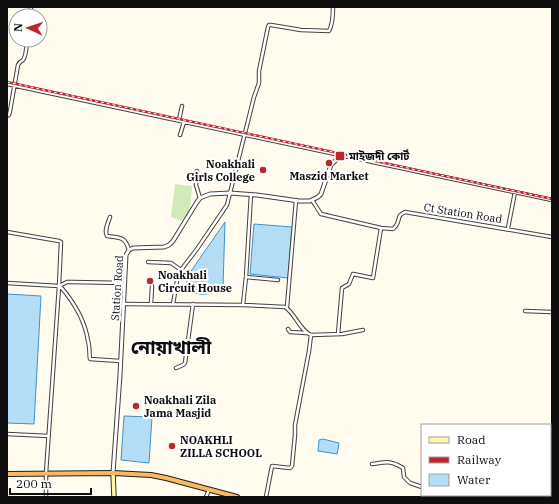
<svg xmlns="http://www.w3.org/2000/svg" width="559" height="504" viewBox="0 0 559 504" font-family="'IBM Plex Serif','Noto Sans Bengali',serif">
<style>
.green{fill:#d2e9b8}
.water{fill:#b4ddf6;stroke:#3b93cd}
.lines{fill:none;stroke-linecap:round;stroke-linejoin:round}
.minor-casing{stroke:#414141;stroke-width:4.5}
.tertiary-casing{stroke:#414141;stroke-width:5}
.secondary-casing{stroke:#303030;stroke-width:5.5}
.trunk-casing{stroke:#1f1f1f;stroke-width:6}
.minor{stroke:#fff;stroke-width:2.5}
.tertiary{stroke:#fff;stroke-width:3}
.secondary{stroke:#fff5aa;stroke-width:3.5}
.trunk{stroke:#f6ba5f;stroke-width:4}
.rail-casing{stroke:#be252d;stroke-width:2.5}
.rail{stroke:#fff;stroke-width:1;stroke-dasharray:3;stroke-linecap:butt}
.poi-dot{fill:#be252d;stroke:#fff;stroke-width:1.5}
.labels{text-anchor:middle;stroke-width:4;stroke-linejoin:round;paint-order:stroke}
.poi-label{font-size:11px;font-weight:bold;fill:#0e0e0e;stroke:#fff;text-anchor:start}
.street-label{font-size:11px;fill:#0e0e0e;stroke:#fff}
.town-label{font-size:19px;font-weight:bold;fill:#0e0e0e;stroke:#fff}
</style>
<rect width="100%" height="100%" fill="#fffcef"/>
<path class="green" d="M175,184L192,186L190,211L182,221L171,217Z"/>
<path class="water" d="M225,222L223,287C218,293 203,296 195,293C192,292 189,290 187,289V277Z
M254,224L292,227L288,278L250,274Z
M7,294L41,296L34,424L7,423Z
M124,416L152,417L149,463L121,460Z
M323,439L339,443L337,454L318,451L319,440Z"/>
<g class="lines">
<defs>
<path id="minor" d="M30,16L31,7
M7,84L396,167L552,200
M7,116L9,115L10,111L18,65C19,63 21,61 23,60C27,55 26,46 27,40
M179,120L182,106
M180,135L184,122
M197,171L196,185L200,198
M312,200L321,214L381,228L373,278L353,274L349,284L342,288L338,334
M110,217C108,223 104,230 107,236C120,238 125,236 129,250
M381,228L393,229C394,228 396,226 397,224C400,218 397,216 405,212L552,237
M508,228L515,192
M7,232L59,241L61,242L59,286L46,473V497
M148,262L171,263L181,270
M246,277L278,280
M7,283L59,286L67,282H72L125,283
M60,286C73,301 85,320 88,341C90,347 89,353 90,359L120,361
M124,304L243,305L285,307C295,313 300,331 311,335L342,334L363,330
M151,304L152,286
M173,304L177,281L181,270L197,249L227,205L254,97L259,83V71L268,27L269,25H271L301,30L329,31C333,24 333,15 333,7
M243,305L246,277L251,194
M287,307L296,200
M525,311L552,312
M288,329L290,332L306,333
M176,368L183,365L185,363L193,304
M7,434L49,436
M550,458H552
M372,464C387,462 390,460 403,468L404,477L410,483L422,487
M206,497L209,490
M266,497L272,466L290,468L292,466L295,435V425L309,351L311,335
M533,497L534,495"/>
<path id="tertiary" d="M113,473L120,375L126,255L129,250L133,248L164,247L169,245L173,241L197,202L200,198L210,194L230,193L257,195L299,201H310L318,197L321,194L331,165L340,156"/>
<path id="secondary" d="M113,473L114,497"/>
<path id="trunk" d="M7,474L113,473L151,475L166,478L237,497"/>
</defs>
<use href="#minor" class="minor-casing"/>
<use href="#tertiary" class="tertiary-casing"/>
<use href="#secondary" class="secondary-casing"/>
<use href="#trunk" class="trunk-casing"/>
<use href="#minor" class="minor"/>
<use href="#tertiary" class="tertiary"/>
<use href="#secondary" class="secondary"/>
<use href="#trunk" class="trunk"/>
<defs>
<path id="rail" d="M7,82L552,199"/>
</defs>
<use href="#rail" class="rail-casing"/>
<use href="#rail" class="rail"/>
</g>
<g class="poi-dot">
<rect x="335" y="151" width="10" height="10" rx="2"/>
<circle cx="329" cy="163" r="4"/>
<circle cx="263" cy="170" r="4"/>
<circle cx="150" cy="281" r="4"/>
<circle cx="136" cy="406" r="4"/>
<circle cx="172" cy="446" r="4"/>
</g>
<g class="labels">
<g class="poi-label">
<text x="349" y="160">মাইজদী কোর্ট</text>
<text x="255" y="168" text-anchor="end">Noakhali<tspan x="255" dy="13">Girls College</tspan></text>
<text x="329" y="180" text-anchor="middle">Maszid Market</text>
<text x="158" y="279">Noakhali<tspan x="158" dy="13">Circuit House</tspan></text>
<text x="144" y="404">Noakhali Zila<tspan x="144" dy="13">Jama Masjid</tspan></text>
<text x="180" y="444">NOAKHLI<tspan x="180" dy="13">ZILLA SCHOOL</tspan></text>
</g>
<g class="street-label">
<text transform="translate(463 213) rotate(9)" y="4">Ct Station Road</text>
<text transform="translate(117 288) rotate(-86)" y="4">Station Road</text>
</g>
<g class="town-label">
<text x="171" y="354">নোয়াখালী</text>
</g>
</g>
<rect width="559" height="504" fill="none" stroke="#0e0e0e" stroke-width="16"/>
<rect x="421" y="424" width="130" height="72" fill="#ffffff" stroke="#9f9f9f"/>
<rect x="429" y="437" width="20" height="6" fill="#fff5aa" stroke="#9f9f9f"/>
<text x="457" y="444" font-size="12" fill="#0e0e0e">Road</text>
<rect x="429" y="457" width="20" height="6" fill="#be252d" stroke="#9f9f9f"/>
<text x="457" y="464" font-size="12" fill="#0e0e0e">Railway</text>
<rect x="429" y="474" width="20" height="12" fill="#b4ddf6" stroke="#9f9f9f"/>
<text x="457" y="484" font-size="12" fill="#0e0e0e">Water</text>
<g transform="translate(28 28) rotate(273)"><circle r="19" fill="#ffffff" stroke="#9f9f9f"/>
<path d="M0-3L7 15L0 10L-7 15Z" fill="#be252d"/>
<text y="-6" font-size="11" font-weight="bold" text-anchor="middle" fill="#0e0e0e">N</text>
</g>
<path d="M10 488v6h81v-6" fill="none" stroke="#0e0e0e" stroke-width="2"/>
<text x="16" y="488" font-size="12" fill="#0e0e0e" stroke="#ffffff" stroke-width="3" paint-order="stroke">200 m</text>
</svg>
